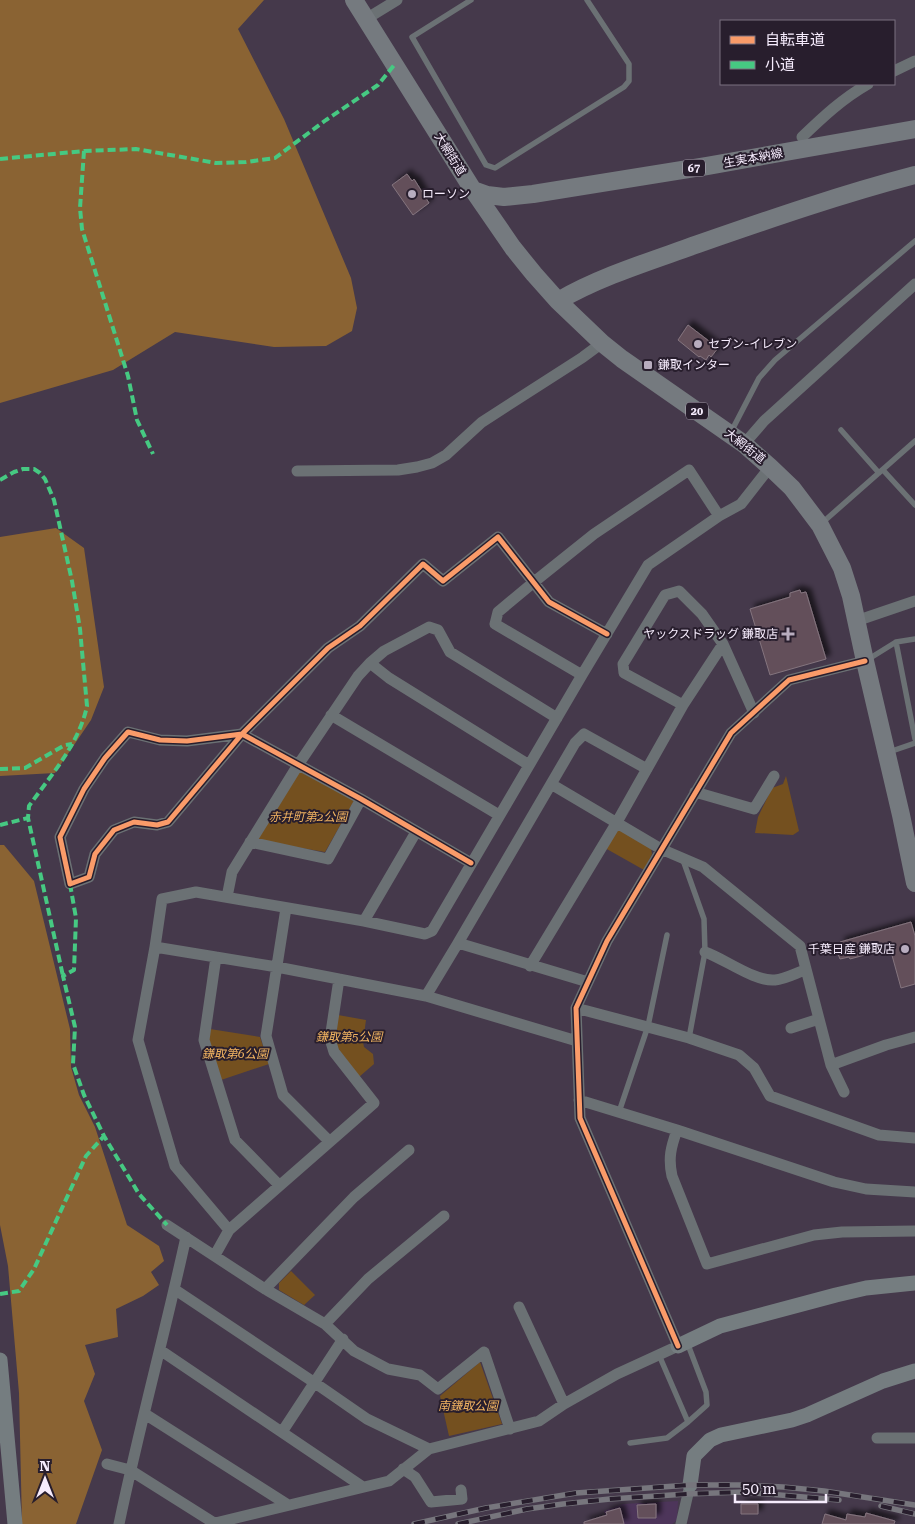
<svg xmlns="http://www.w3.org/2000/svg" width="915" height="1524" viewBox="0 0 915 1524" font-family="'Roboto Serif','Noto Sans JP',serif">
<style>
.built{fill:#4d355a}
.green{fill:#74501f}
.forest{fill:#8a6333}
.building{fill:#63505a;stroke:#84747e;filter:url(#shadow)}
.lines{fill:none;stroke-linecap:round;stroke-linejoin:round}
.lane{stroke:#6b7174;stroke-width:5.5}
.street{stroke:#6b7174;stroke-width:11}
.secondary{stroke:#757d80;stroke-width:15}
.primary{stroke:#757a7f;stroke-width:18}
.rail-casing{stroke:#77767d;stroke-width:5.5}
.rail{stroke:#281e2d;stroke-width:4;stroke-dasharray:11;stroke-linecap:butt}
.quiet{stroke:#46c982;stroke-width:4;stroke-dasharray:8 4;stroke-linecap:butt}
.cycleway-casing{stroke:#281e2d;stroke-width:8}
.cycleway{stroke:#fa9b69;stroke-width:5}
.poi-dot{fill:#b8adbf;stroke:#281e2d;stroke-width:2}
.labels{text-anchor:middle;stroke-width:4;stroke-linejoin:round;paint-order:stroke}
.shield{fill:#281e2d;stroke:#b8aebf;stroke-width:1}
.shield-label{font-size:11px;font-weight:bold;fill:#f6ecfd}
.street-label{font-size:12px;fill:#f6ecfd;stroke:#281e2d}
.poi-label{font-size:12px;fill:#f6ecfd;stroke:#281e2d;text-anchor:start}
.park-label{font-size:12px;font-style:italic;fill:#f2b461;stroke:#281e2d}
</style>
<defs>
<filter id="shadow"><feDropShadow dx="4.5" dy="-4.5" stdDeviation="2.5" flood-color="#0009"/></filter>
</defs>
<rect width="100%" height="100%" fill="#45394b"/>
<path class="built" d="M678,1501L677,1520L672,1524H608L604,1511L623,1504Z"/>
<path class="green" d="M306,771L354,801L325,852L260,841L258,836L299,772Z
M786,776L799,831L793,835L755,833L758,817L772,788L783,784Z
M620,829L651,848L652,854L644,870L605,848L616,831Z
M338,1015L366,1020L363,1042L364,1047L373,1054L374,1064L359,1077L335,1047Z
M210,1029L260,1037L269,1064L221,1080L209,1039Z
M291,1271L315,1295L304,1305L279,1290V1283Z
M480,1362L502,1424L449,1436L440,1396Z"/>
<path class="forest" d="M0,0H264L238,29L284,119L351,278L357,308L352,331L326,346L274,347L175,332L113,370L0,403Z
M56,528L84,548L104,687L91,720L55,773L0,776V537Z
M0,845H4L34,881L70,1029L71,1067L79,1095L95,1127L127,1225L159,1246L164,1261L151,1272L159,1285L143,1296L116,1309L118,1337L85,1345L95,1374L84,1401L102,1450L76,1524H22L19,1393L8,1266L0,1225Z"/>
<path class="building" d="M407,174L412,181L414,179L429,203L413,215L392,185Z
M688,325L718,348L711,357L709,355L706,360L700,356L699,357L678,340Z
M800,590L801,593L806,592L826,659L770,675L750,609L790,597V593Z
M911,922L915,936V984L901,988L890,948L850,959L849,957L840,959L836,949L842,948L840,942Z
M656,1504V1518H638L637,1505Z
M741,1504H758V1514H741Z
M620,1508L624,1524H584V1522L607,1515L606,1512Z
M866,1513L895,1521L894,1524H822L825,1514L846,1520L847,1514L865,1517Z"/>
<g class="lines">
<path class="lane" d="M471,0L412,37L486,165L495,168L624,87L629,81V64L587,0
M841,430L879,473
M731,432L759,378L775,360L915,241
M883,470L915,505
M822,523L915,441
M896,642L915,739
M867,660L896,642L915,639
M889,752L915,743
M683,860L704,919L705,952L689,1038
M619,1112L648,1026L667,935
M659,1355L688,1422
M630,1443L667,1438L688,1422L707,1405L706,1392L687,1342"/>
<path class="street" d="M366,19L397,0
M894,71L915,61
M802,137C824,116 842,99 868,84
M744,444L764,421L915,284
M297,471L398,470L417,467L432,463L446,455L482,422L583,357L602,343
M856,621L915,601
M370,663L389,678L529,765
M582,675L495,624L498,612L534,582L594,534L689,470L719,516
M683,705L624,673L623,664L665,595L679,591L702,614L723,644L754,713
M331,715L499,815
M551,784L661,849L703,867L800,946L831,1065L844,1092
M695,792L754,809L774,776
M250,842L328,859L361,799
M471,863L361,799L242,734L187,741L160,740L128,732L105,758L84,789L60,837L70,884L89,877L95,854L114,830L134,822L157,825L168,822L242,734L328,648L360,626L423,564L443,581L498,537L549,602L607,634
M227,897L232,872L298,765L358,676L370,663L384,651L429,627L438,630L450,652L557,718
M286,908L266,1036L283,1095L329,1141
M364,921L416,832
M155,947L277,967L426,996L577,1041
M705,952C725,959 755,982 775,980C785,979 796,973 805,970
M216,957L204,1040L235,1140L279,1185
M530,966L617,822L683,705L723,644
M588,982L458,943L575,743L584,734L647,769
M426,996L458,943
M576,1008L689,1038L739,1055L754,1068L770,1096L879,1135L915,1138
M791,1028L819,1019
M831,1065L886,1045L915,1037
M579,1100L677,1130L834,1182L866,1189L915,1192
M677,1130C671,1147 668,1158 672,1176L707,1264L814,1235L842,1232L915,1231
M167,1225L265,1289L325,1324L354,1351L388,1369L420,1375L438,1389L484,1352L510,1429
M229,1230L175,1166L138,1040L155,947L162,899L196,892L364,921L425,934L432,931L582,675L648,565L719,516L741,504L770,467
M215,1255L229,1230L374,1103L334,1052L330,1039L339,979
M174,1289L315,1383L367,1419L429,1449
M265,1289L354,1197L409,1150
M519,1307L564,1404
M325,1324L368,1279L444,1216
M160,1350L363,1487
M145,1414L288,1505
M282,1432L343,1339
M877,1438H915
M107,1464L130,1470L214,1523
M403,1469L415,1477L431,1502L462,1499L461,1490
M119,1524C139,1428 165,1333 186,1237
M211,1524L389,1481L429,1449L539,1421L564,1404L617,1374L678,1346L580,1118L576,1008L607,941L731,733L789,680L865,661
M681,1524L690,1485"/>
<path class="secondary" d="M678,1346L720,1326L836,1295L866,1288L915,1283
M0,1360L15,1524
M690,1485L694,1456L710,1440L721,1435L792,1420L807,1415L883,1381L915,1371"/>
<path class="primary" d="M354,0L473,190L513,248L534,274L558,301L602,343L622,359L744,444L770,467L792,488L820,525L842,568L851,596L865,661L901,815L915,883
M473,190L487,195L504,197L533,194L707,166L915,129
M558,301C601,276 651,261 698,244C770,219 842,194 915,175"/>
<defs>
<path id="rail" d="M881,1506L915,1514
M414,1524L486,1508L576,1493L690,1485H739L783,1487L824,1491L915,1505
M458,1524L527,1509L563,1504L610,1499L687,1494L743,1492L839,1500"/>
</defs>
<use href="#rail" class="rail-casing"/>
<use href="#rail" class="rail"/>
<path class="quiet" d="M84,151L80,208L82,229L128,376L137,420L153,454
M0,159L84,151L136,149L216,163L246,162L275,158L326,120L378,85L395,64
M0,480L14,472L23,469H34L40,473L45,479L54,500L72,581L80,629L87,706C79,744 51,775 29,806L28,818L63,976
M0,769L25,768L65,745L72,744
M0,825L28,818
M70,884L76,918L74,970L63,976L75,1027L73,1064L84,1095L104,1136L139,1194L167,1225
M0,1294L19,1291L34,1269L86,1156L104,1136"/>
<defs>
<path id="cycleway" d="M471,863L361,799L242,734L187,741L160,740L128,732L105,758L84,789L60,837L70,884L89,877L95,854L114,830L134,822L157,825L168,822L242,734L328,648L360,626L423,564L443,581L498,537L549,602L607,634
M678,1346L580,1118L576,1008L607,941L731,733L789,680L865,661"/>
</defs>
<use href="#cycleway" class="cycleway-casing"/>
<use href="#cycleway" class="cycleway"/>
</g>
<g class="poi-dot">
<circle cx="412" cy="194" r="5"/>
<circle cx="698" cy="344" r="5"/>
<rect x="643" y="360" width="10" height="10" rx="2.5"/>
<path d="M785.5 626.5h5v5h5v5h-5v5h-5v-5h-5v-5h5z"/>
<circle cx="905" cy="949" r="5"/>
</g>
<g class="labels">
<g class="shield">
<rect x="683" y="159.5" width="22" height="17" rx="4"/>
<rect x="686" y="402.5" width="22" height="17" rx="4"/>
</g>
<g class="shield-label">
<text x="694" y="172">67</text>
<text x="697" y="415">20</text>
</g>
<g class="street-label">
<text transform="translate(450 154) rotate(58)" y="4">大網街道</text>
<text transform="translate(753 158) rotate(-10)" y="4">生実本納線</text>
<text transform="translate(745 446) rotate(38)" y="4">大網街道</text>
</g>
<g class="poi-label">
<text x="422" y="198">ローソン</text>
<text x="708" y="348">セブン-イレブン</text>
<text x="658" y="369">鎌取インター</text>
<text x="778" y="638" text-anchor="end">ヤックスドラッグ 鎌取店</text>
<text x="895" y="953" text-anchor="end">千葉日産 鎌取店</text>
</g>
<g class="park-label">
<text x="308" y="821">赤井町第2公園</text>
<text x="349" y="1041">鎌取第5公園</text>
<text x="235" y="1058">鎌取第6公園</text>
<text x="468" y="1410">南鎌取公園</text>
</g>
</g>
<rect x="720" y="20" width="175" height="65" fill="#281e2d" stroke="#7a7080"/>
<rect x="730" y="36" width="25" height="8" fill="#fa9b69" stroke="#7a7080"/>
<text x="765" y="45" font-size="15" fill="#f6ecfd">自転車道</text>
<rect x="730" y="61" width="25" height="8" fill="#46c982" stroke="#7a7080"/>
<text x="765" y="70" font-size="15" fill="#f6ecfd">小道</text>
<g transform="translate(45 1479)" stroke="#281e2d" stroke-width="4" paint-order="stroke">
<path d="M0-4L9 19L0 12L-9 19Z" fill="#f6ecfd"/>
<text y="-8" font-size="14" font-weight="bold" text-anchor="middle" fill="#f6ecfd">N</text>
</g>
<path d="M735 1494v8h91v-8" fill="none" stroke="#f6ecfd" stroke-width="2.5"/>
<text x="742" y="1494" font-size="15" fill="#f6ecfd" stroke="#281e2d" stroke-width="4" paint-order="stroke">50 m</text>
</svg>
